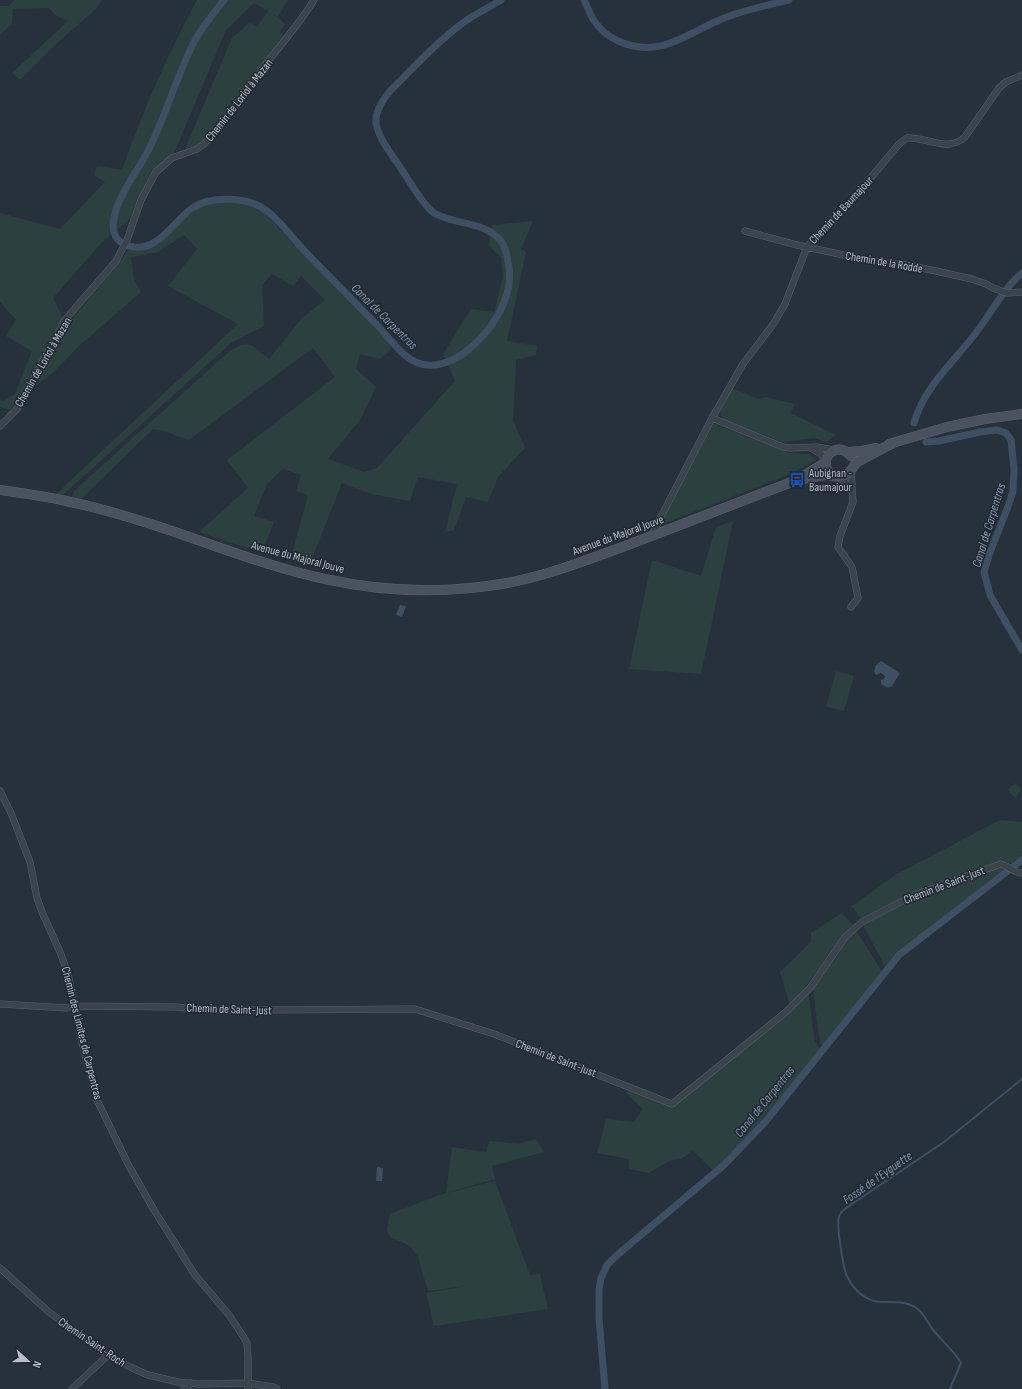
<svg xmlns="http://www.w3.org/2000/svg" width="1022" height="1389" viewBox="0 0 1022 1389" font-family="'Sofia Sans Condensed',sans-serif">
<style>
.green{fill:#2c4040}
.water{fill:#3f4f63}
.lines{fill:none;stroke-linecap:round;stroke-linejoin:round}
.stream{stroke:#3f4f63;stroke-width:2}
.canal{stroke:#3f4f63;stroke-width:7}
.minor-casing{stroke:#59616b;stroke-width:7}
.secondary-casing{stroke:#59616b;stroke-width:10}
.minor{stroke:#3b434d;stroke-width:6}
.secondary{stroke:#4a525f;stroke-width:9}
.labels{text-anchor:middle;stroke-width:3;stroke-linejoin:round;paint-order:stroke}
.street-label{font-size:12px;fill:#b7bec8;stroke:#202832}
.poi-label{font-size:12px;fill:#b7bec8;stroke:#202832;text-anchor:start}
.water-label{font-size:13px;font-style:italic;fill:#8295ac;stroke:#202832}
</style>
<rect width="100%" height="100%" fill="#27313c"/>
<path class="green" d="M14,0H102L96,9L57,43L20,80L12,73L68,21L55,15L49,8L13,9L12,24L0,35V6H9Z
M197,0H288L278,17L273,14L285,24L280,31L284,37L209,139L200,144L185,149L232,38L249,23L257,27L268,11L254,3L226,30L172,158L164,161L149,178L138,200L130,219L102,242L53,298L63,318L15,406L10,410L0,407V400L3,401L15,394L32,351L6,336L16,320L0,302V213L60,229L105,182L94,175L97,166L122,170C143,111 167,55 197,0Z
M229,201L246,202L261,209L351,304L391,344V350L380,359L360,354L356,369L376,387L360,420L328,459L364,472L377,468L455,381L443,354L461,325L471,309L494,312L503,277L501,257L489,246L492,225L533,221L521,249L526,252L507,341L537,346L536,355L516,360L513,420L525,448L498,477L488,502L466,497L454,530L445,532L457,484L418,477L410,501L371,494L342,483L309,566L290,561L308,495L296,491L301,475L283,469L267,484L254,516L274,522L262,553L199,532L248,488L227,460L335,377L313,348L189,440L164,431L153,429L81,499L71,497L75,490L231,350C253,338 252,347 269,359L302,318L325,300L301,276L293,286L272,274L262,285L264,326L231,343L63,495L56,494L238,324L168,286L197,249L184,235L158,252L131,257L134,280L141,292L79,346L51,375L30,389L44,368L66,327L129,250L144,249L158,243L195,209L206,204Z
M732,388L758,399L766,397L795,404L791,413L836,435L826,442L814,438L783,442L725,421C714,408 724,400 732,388Z
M712,423L790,453L809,454L816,460L790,474L663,524L660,522Z
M733,521L701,674L629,669L652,560L701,576L716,527Z
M836,671L854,676L844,711L826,707Z
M1015,783L1022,789L1015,798L1008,790Z
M1000,820L1022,822V855L1012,864L1003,860L913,892L861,919L852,906L895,875Z
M1002,866L1007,869L900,951L885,967L863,925L912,898Z
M842,913L853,925L842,935L809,982L790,1005L780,972L811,942V933Z
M856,930L882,972L824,1046L820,1044L813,989L846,939Z
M808,992L815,1042L820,1050L754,1129L714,1171L693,1151L681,1159L669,1161L649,1173L629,1169V1159L597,1153L606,1119L634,1122L643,1109L626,1093L629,1090L672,1107L788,1013Z
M536,1139L544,1152L492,1166L495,1179L446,1193L452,1147L486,1152L489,1141L503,1142L518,1144Z
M495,1181L530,1275L540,1274L548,1309L434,1326L426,1293L466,1286L428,1291L418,1257L410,1246L390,1237L387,1230L390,1214L439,1195Z"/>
<path class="water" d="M400,605L406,606L402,617L396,615Z
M881,661L900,673L892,686L888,688L881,684V680L884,679L885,676L881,673L876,675L874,671L876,665Z
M377,1167L383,1168L382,1181H376Z"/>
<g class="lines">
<path class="stream" d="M950,1389L961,1363C954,1351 943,1342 934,1331C929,1325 925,1316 920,1311C903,1295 881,1308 865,1297C856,1292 850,1283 846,1274C843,1264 836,1225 839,1217C840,1212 845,1209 849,1206L944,1142L1022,1079"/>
<path class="canal" d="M224,0C213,14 201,28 193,44C176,78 166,115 149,149C138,171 119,193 114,218C111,231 116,243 129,246C157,254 173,222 192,208C210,196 244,197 261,207C272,213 280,223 288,232C298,244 309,256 320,267C340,287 359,307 379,327C391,340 402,357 418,363C433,369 451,362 463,354C491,333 516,297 508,262C507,254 505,246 500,240C484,221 454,225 434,213C422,204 411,183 402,170C393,156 379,140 376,123C375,114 381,103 386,96C392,88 401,81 407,74C427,54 446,34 470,18C480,12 491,6 501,0
M584,0C588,7 590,16 595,22C600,30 610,37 618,41C660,60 687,33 724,18C745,10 767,5 789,0
M914,423C924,387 953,363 975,334C991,314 1002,290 1022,273
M926,442L939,441L980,432L997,430L1006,433L1011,440L1014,469L1013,491L1009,504L989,555L984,572L990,595L1022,650
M605,1389L599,1318V1290L601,1278L607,1265L616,1256L724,1165L766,1121L899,955L1022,860"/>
<defs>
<path id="minor" d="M745,231L797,245L867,260L913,266L972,279L986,284L993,288L1007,293L1022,292
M712,418L783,447L791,448L817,447L834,450
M0,426L17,409L65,320L116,261L127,240L141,200L156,172L172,158L197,149L204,144C227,119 246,92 266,64C282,43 300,23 314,0
M811,448L821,454L826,460
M839,477L844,481L852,492
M651,536L712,418L743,364L774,323L785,304L807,247L838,215L859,192L899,144L907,138C928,137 947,153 965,137L999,88L1006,82L1022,75
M851,607L858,598L852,567L838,547L840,536L853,502L851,470
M0,791L11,813L30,862L37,898L42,912L60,952L68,974L81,1039L97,1100L129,1166L154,1210L195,1275L229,1315L243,1336L247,1343L248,1358V1389
M0,1004L67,1008L74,1006L175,1007L212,1010H264L415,1009L494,1034L672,1104L786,1012L810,988L845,937L862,922L914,895L1001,864C1009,866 1013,873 1022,873
M0,1268L50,1313L108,1355L130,1367L148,1375L178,1382L199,1384L248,1383L273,1387L277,1389
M72,1389L108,1355
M184,1389L187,1387L191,1383"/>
<path id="secondary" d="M889,444L947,427L985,419L1022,414
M848,452L862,451L876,448
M805,475L826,462
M833,476C814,462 836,438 851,456
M0,490C22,493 44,496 66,501C100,508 133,518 166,529C217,546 272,568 325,579C384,592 446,594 507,583C550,575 592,558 633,543C688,522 742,501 797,480L825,475L839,477L844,476L848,474L857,462L893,443"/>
</defs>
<use href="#minor" class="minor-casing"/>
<use href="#secondary" class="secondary-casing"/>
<use href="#minor" class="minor"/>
<use href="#secondary" class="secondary"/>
</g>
<defs>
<symbol id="bus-bare" viewBox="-9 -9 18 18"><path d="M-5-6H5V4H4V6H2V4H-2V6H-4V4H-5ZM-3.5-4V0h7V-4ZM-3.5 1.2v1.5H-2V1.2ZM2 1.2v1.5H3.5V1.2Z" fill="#1a4fb4" stroke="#202832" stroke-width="2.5" paint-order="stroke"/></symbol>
</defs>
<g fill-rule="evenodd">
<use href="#bus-bare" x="786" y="469" width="22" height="22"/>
</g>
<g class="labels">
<g class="street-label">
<text transform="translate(239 100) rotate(-52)" y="4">Chemin de Loriol à Mazan</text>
<text transform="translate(841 210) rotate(-47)" y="4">Chemin de Baumajour</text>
<text transform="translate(884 262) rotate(10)" y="4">Chemin de la Rodde</text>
<text transform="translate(43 362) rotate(-60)" y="4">Chemin de Loriol à Mazan</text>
<text transform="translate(618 535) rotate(-20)" y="4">Avenue du Majoral Jouve</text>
<text transform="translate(298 557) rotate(15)" y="4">Avenue du Majoral Jouve</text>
<text transform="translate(944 885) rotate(-21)" y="4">Chemin de Saint-Just</text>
<text transform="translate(229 1009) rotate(2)" y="4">Chemin de Saint-Just</text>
<text transform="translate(82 1033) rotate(76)" y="4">Chemin des Limites de Carpentras</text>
<text transform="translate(556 1058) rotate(21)" y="4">Chemin de Saint-Just</text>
<text transform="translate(92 1342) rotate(34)" y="4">Chemin Saint-Roch</text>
</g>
<g class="poi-label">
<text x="809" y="477">Aubignan -<tspan x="809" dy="14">Baumajour</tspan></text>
</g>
<g class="water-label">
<text transform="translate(385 316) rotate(45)" y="5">Canal de Carpentras</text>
<text transform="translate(988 525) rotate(-73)" y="5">Canal de Carpentras</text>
<text transform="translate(764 1101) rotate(-51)" y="5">Canal de Carpentras</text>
<text transform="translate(877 1177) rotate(-35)" y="5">Fossé de l'Eyguette</text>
</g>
</g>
<g transform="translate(28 1361) rotate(111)" stroke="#202832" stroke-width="3" paint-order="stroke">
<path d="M0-3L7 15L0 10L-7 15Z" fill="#b7bec8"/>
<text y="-6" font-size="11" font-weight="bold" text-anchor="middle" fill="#b7bec8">N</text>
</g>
</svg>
